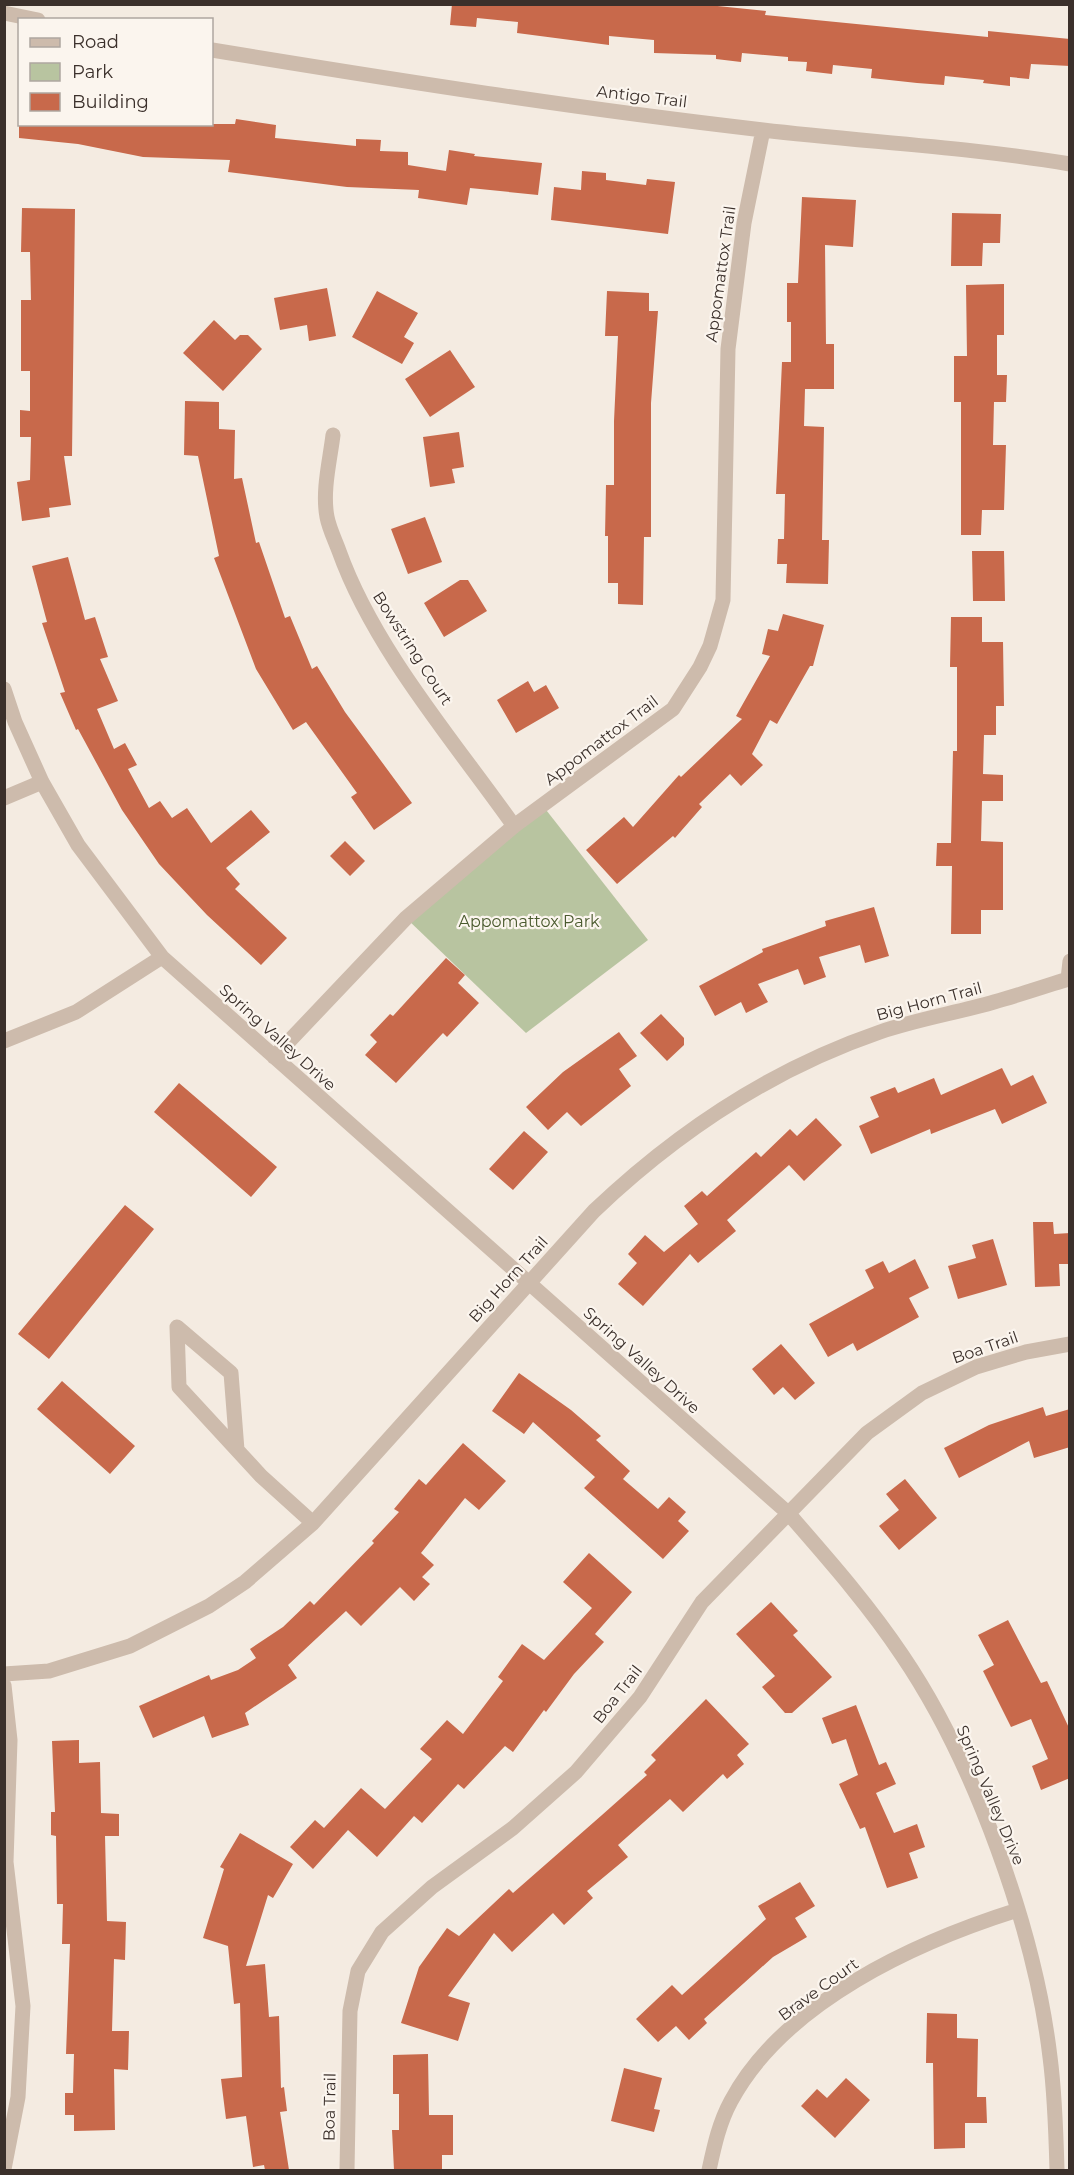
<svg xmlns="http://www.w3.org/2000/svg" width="1074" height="2175" viewBox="0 0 1074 2175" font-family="Montserrat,sans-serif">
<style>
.green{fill:#b8c4a0}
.building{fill:#c8694b}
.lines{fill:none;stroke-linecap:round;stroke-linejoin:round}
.minor{stroke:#cdbbac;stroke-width:15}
.labels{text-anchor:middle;stroke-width:4.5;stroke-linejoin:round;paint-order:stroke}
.street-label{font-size:16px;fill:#3b302b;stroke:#fbf5ee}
.park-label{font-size:16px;fill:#4a5a2e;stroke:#fbf5ee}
</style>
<rect width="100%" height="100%" fill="#f4ebe1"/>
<path class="green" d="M543,806L648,940L526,1033L406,918Z"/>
<path class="building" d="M452,4H698L766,11L765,15L988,37V31L1070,39V66L1031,64L1029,79L1010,77V86L983,83L984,80L945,76L944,85L917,83L871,78L872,69L833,65L832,74L806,71L807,62L788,61V57L742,53L741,62L716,59V55L654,53V40L609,36V45L517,33L518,22L477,18L476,27L450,25Z
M236,119L276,125L275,138L356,146V139L381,140L380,151L408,152V165L446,171L449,150L475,154L474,156L542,163L538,195L470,188L467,205L418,198L419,190L347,187L228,172L230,160L143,157L78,144L19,138V124H235Z
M582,171L606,173V180L646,185L647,179L675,182L668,234L551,220L554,187L581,190Z
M802,197L856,200L853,247L825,245L826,344H834V389H805L804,426L824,427L822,540H829L828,584L786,583L787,564H777L778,539H784L785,494H776L782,362H791V322H787V283H798Z
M22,208L75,209L72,456H64L71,505L49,508L50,517L22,521L17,482L30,480L31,437H20V410L30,411V371H21V300H31L30,252H21Z
M952,213L1001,214L1000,243H983L982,266H951Z
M1004,284V335H997V375H1007L1006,402H994L993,445H1006L1004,510H982L981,535H961V402H954V356H967L966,285Z
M327,288L336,336L309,341L307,325L280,330L274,298Z
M377,291L418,313L404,337L414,343L402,364L352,337Z
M607,291L649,293V311H658L651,403V537H644L643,605L618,604V583H608V536H605L606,485H614V421L618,336H605Z
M214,320L235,340L240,335H248L262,349L223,391L183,353Z
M450,350L475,387L430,417L405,379Z
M185,401L219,402V429L235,430L234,479L242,478L256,543L259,542L285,618L290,616L312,669L317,666L345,712L412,803L374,830L351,797L357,793L306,722L293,730L256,669L214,558L219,556L198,456L184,455Z
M459,432L464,467L452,469L455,483L430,487L423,437Z
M425,517L442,562L408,574L391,529Z
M972,551H1004L1005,601H973Z
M68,557L85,620L95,617L108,657L100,659L118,701L97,709L114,749L125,743L137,765L128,769L149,808L160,801L172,818L187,808L211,843L251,810L270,832L226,868L240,884L235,889L287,938L261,965L207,915L159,864L122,810L78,729L76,730L60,693L65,692L42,623L47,622L32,566Z
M460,580H468L487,611L444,637L424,603Z
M783,614L824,625L813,666H810L777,724L770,720L752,754L763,765L741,786L730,774L699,804L702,807L675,838L673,836L617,884L586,850L624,817L633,827L679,775L681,777L742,719L736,716L770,656L762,654L768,629L778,631Z
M951,617H982V642H1003L1004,706H996V735H984L983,774L1003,775V801H982L981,841L1003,842V910H981V934H951L952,866H936L937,843H951L953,751H957V667H950Z
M528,681L534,692L546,685L559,708L516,733L497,700Z
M345,841L365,861L350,876L330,856Z
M874,907L889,956L865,963L860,945L819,957L826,977L804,985L798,969L758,984L768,1002L746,1013L741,1002L715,1016L699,986L763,952L762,949L826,926L825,921Z
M446,958L465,975L458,983L479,1003L447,1037L443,1033L396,1083L365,1055L377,1042L370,1035L390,1014L393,1016Z
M661,1014L684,1038V1045L667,1061L640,1033Z
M619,1032L637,1056L619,1069L631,1086L581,1126L567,1112L548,1130L526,1107L563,1072Z
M1002,1068L1011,1086L1033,1075L1047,1103L1002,1124L995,1109L931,1134L930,1129L871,1154L859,1126L879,1117L870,1097L895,1087L898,1093L934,1078L941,1095Z
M179,1083L277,1167L251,1197L154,1112Z
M816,1118L842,1145L804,1181L789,1165L727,1220L736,1231L698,1263L690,1254L643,1306L618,1284L637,1263L628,1254L645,1235L664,1252L698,1224L684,1206L702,1191L707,1196L756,1152L761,1157L790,1129L797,1136Z
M524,1131L548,1152L513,1190L489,1169Z
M125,1205L154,1229L49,1359L18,1334Z
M1033,1222H1053L1054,1234L1070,1233V1264H1059L1060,1286L1035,1287Z
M993,1239L1007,1285L958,1299L948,1266L976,1258L972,1245Z
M915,1259L929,1288L909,1298L919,1317L857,1351L853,1343L828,1357L809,1324L874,1288L865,1270L883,1261L889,1273Z
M781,1344L815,1383L795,1400L783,1387L774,1395L752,1369Z
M519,1373L571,1410L601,1436L596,1440L630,1471L623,1479L658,1509L669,1497L686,1512L678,1521L689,1531L663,1559L584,1488L595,1477L533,1422L524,1434L492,1411Z
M62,1381L135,1446L110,1474L37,1409Z
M1043,1407L1046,1416L1070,1409V1447L1034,1458L1029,1441L959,1478L944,1448L989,1425Z
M463,1443L506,1481L479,1510L465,1498L421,1553L434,1565L422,1577L430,1584L414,1601L400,1587L361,1626L346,1611L288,1665L297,1678L245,1713L249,1725L212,1738L204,1716L153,1738L139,1706L209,1675L211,1680L238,1670L256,1658L250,1649L283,1627L310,1601L314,1605L374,1543L372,1541L399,1512L394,1509L419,1479L426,1485Z
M905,1479L937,1518L899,1550L879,1526L899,1510L886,1494Z
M589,1553L632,1592L595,1634L604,1642L574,1674L546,1712L544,1710L513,1752L505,1746L464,1789L458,1784L422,1823L414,1816L377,1857L348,1830L313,1869L290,1847L315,1820L324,1828L361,1788L385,1809L432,1759L420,1749L447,1720L463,1734L503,1681L498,1677L522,1644L544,1660L592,1608L563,1582Z
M771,1602L798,1631L793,1635L832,1677L792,1713H785L762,1687L775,1676L736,1634Z
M1008,1620L1041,1683L1047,1681L1070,1730V1778L1041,1790L1032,1766L1048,1759L1031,1719L1011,1727L983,1671L994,1665L978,1635Z
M706,1699L749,1744L737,1755L744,1764L727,1779L723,1774L683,1812L670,1799L618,1845L628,1857L587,1891L593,1898L564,1925L553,1913L512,1952L494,1933L448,1996L470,2003L458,2041L401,2023L419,1967L447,1928L459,1936L509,1889L513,1893L602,1815L647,1775L644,1772L656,1760L651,1755Z
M856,1705L879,1765L886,1762L896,1784L876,1793L894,1833L917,1824L925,1847L909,1853L918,1878L887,1888L865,1827L860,1829L839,1784L858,1775L846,1739L832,1744L822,1718Z
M79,1740V1763L100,1762L101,1813L119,1814V1836H105L107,1921L126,1922L125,1960L114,1959L112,2031H129L128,2070L114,2069L115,2130L74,2131V2115H65V2093H73L74,2054H66L70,1944H62L63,1904H57L56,1836L51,1835V1812H55L52,1741Z
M240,1833L293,1864L273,1898L268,1895L246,1966L265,1964L269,2017L279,2016L281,2088L284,2087L287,2111L280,2112L289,2170H265L264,2165L253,2167L246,2116L226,2119L221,2079L242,2077L240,2003L234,2004L228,1946L203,1938L224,1869L220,1867Z
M800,1882L815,1906L795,1918L807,1937L773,1957L704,2019L707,2023L689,2040L676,2026L658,2042L636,2019L672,1985L682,1995L766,1919L758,1906Z
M927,2013L957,2014V2038L978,2039L977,2097H986L987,2123H965V2148L934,2149L933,2063H926Z
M428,2054L429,2115H453V2155H442V2170H394L392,2130H399V2094H393V2055Z
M624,2068L662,2078L654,2109L660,2110L654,2132L611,2121Z
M846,2078L870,2100L835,2138L801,2106L817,2089L827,2098Z"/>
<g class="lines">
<path class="minor" d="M4,13L38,20
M212,50C395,80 579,109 763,130C865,142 968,147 1070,164
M333,435C330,460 322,491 327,517C329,528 335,540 339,551C374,649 454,741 514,826
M4,689L15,722L42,782L78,845L162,957L788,1513C828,1559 868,1604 902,1655C974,1761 1035,1930 1050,2057C1055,2095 1056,2133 1057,2170
M4,798L42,782
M4,1041L76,1012L162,957
M274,1057L406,918L514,826L673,709L700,667L710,646L723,600L728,349L744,223L763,130
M177,1327L179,1387L261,1476L313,1523
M177,1327L231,1373L237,1450
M4,1674L49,1671L130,1646L209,1606L245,1582L313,1523L594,1211C677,1132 772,1069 880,1032C918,1019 956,1013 994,1002C1019,995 1043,987 1068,979L1070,961
M4,1685L10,1740L6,1862L23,2006L18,2097L4,2169
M347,2170L350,2011L358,1971L382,1932L432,1887L513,1828L576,1772L640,1697L702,1602L867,1433L922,1393L976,1367L1026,1352L1070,1344
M709,2170C714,2147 719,2123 731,2101C784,2002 916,1942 1018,1910"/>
</g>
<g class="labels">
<g class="street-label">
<text transform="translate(642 96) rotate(7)" y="6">Antigo Trail</text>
<text transform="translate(720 274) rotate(-82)" y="6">Appomattox Trail</text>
<text transform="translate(413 648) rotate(57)" y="6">Bowstring Court</text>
<text transform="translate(601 740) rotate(-37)" y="6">Appomattox Trail</text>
<text transform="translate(929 1001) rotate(-15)" y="6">Big Horn Trail</text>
<text transform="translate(278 1037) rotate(42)" y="6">Spring Valley Drive</text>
<text transform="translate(508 1279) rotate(-48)" y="6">Big Horn Trail</text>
<text transform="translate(985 1347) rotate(-19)" y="6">Boa Trail</text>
<text transform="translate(642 1360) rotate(42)" y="6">Spring Valley Drive</text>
<text transform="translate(617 1694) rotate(-52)" y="6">Boa Trail</text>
<text transform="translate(991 1795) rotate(67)" y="6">Spring Valley Drive</text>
<text transform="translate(818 1989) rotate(-36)" y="6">Brave Court</text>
<text transform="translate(329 2107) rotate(-89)" y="6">Boa Trail</text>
</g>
<g class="park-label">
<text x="529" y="927">Appomattox Park</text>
</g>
</g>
<rect width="1074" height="2175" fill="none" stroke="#3b302b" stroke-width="12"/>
<rect x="18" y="18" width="195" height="108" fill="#fbf5ee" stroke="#aea6a0" stroke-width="1.5"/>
<rect x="30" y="38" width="30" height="9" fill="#cdbbac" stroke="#aea6a0" stroke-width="1.5"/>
<text x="72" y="48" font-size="18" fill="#3b302b">Road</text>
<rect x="30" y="63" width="30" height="18" fill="#b8c4a0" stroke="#aea6a0" stroke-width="1.5"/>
<text x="72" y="78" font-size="18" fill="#3b302b">Park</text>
<rect x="30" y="93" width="30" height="18" fill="#c8694b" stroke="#aea6a0" stroke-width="1.5"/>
<text x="72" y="108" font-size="18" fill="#3b302b">Building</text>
</svg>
